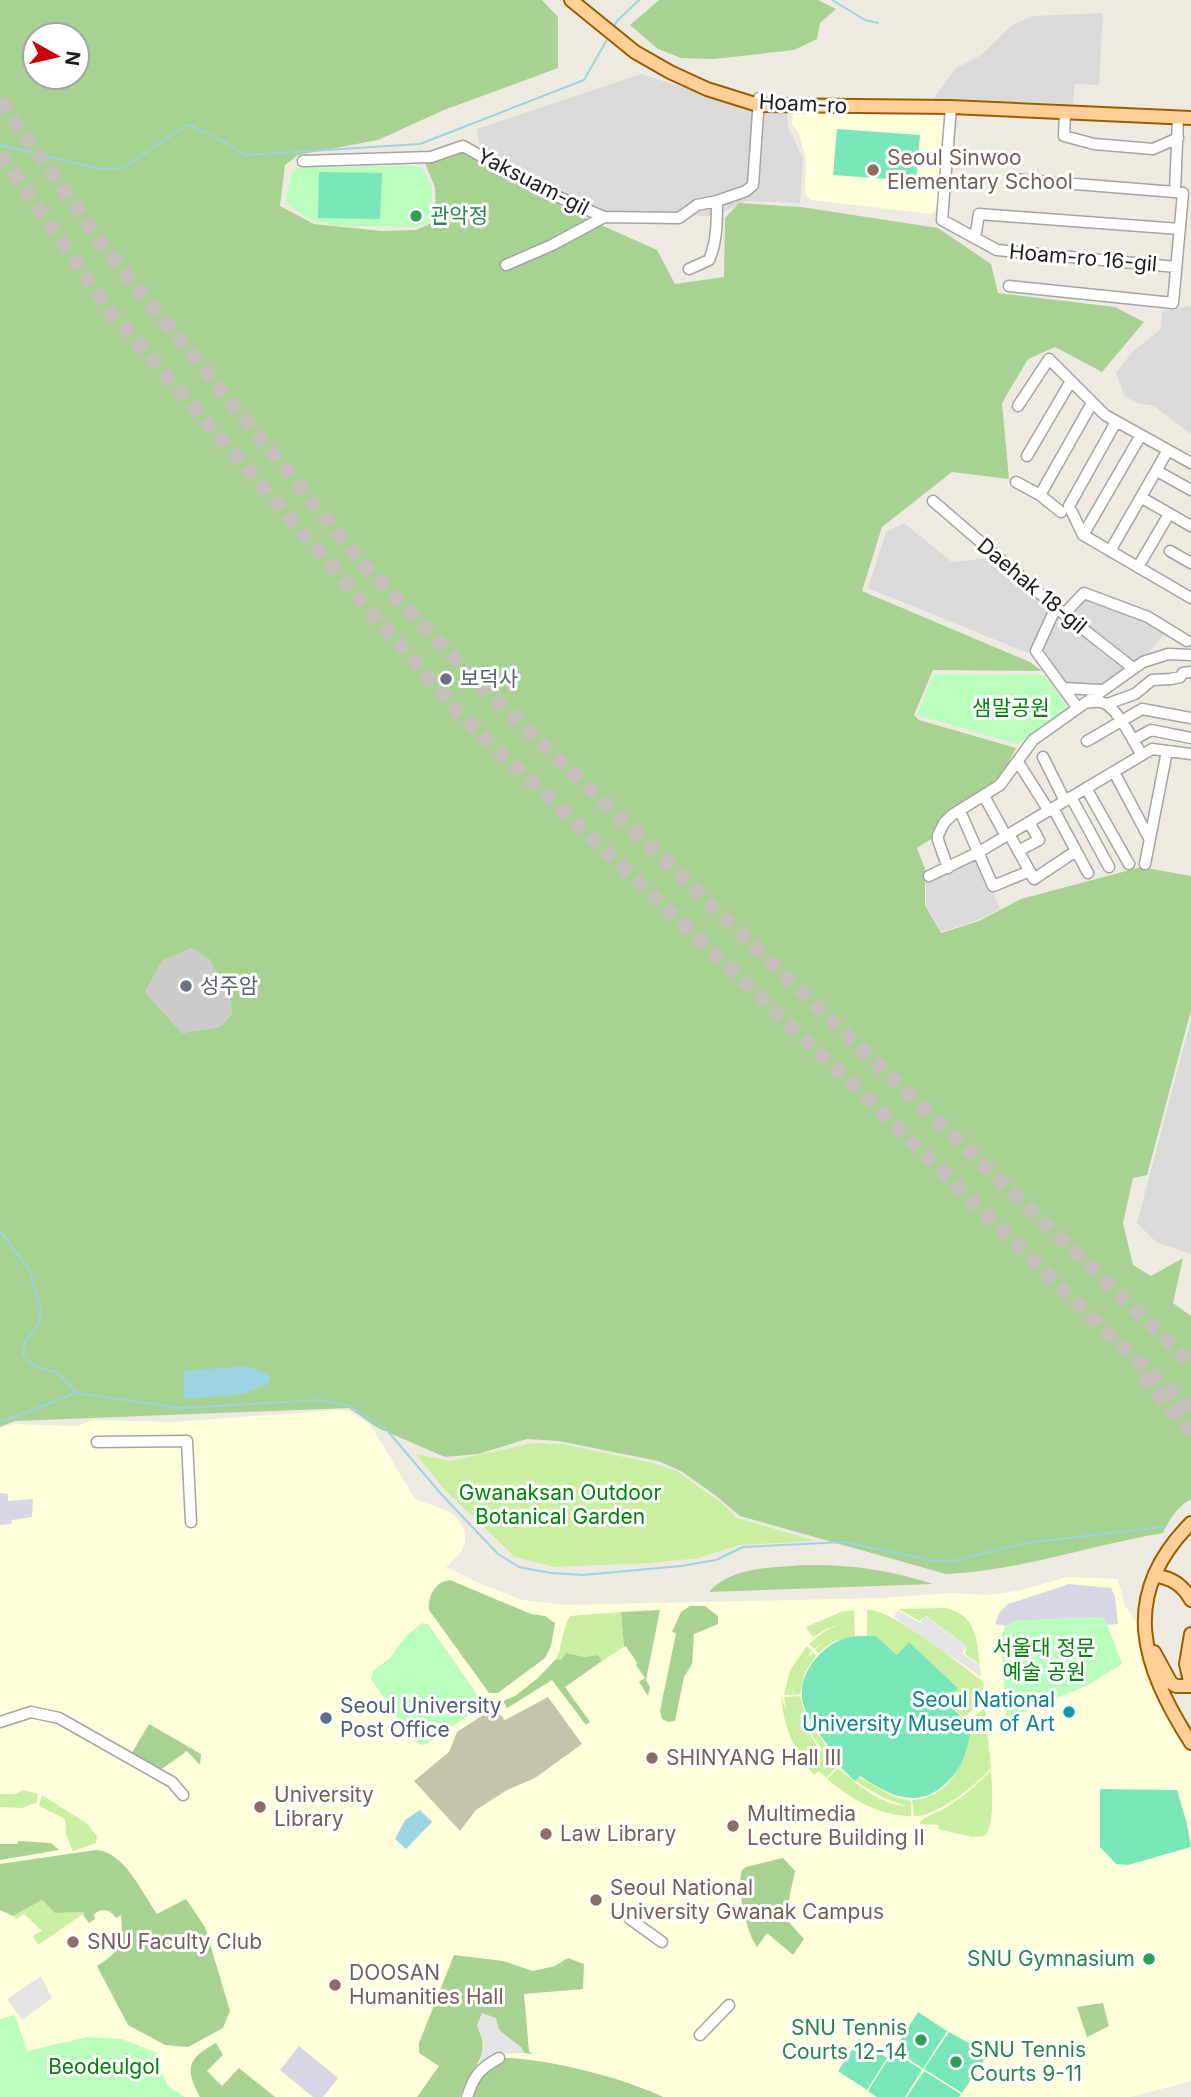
<svg xmlns="http://www.w3.org/2000/svg" width="1191" height="2097" viewBox="0 0 1191 2097" font-family="Inter,'Noto Sans KR',sans-serif">
<style>
.residential{fill:#dbdada}
.education{fill:#fffedb}
.religious{fill:#cbcbcb}
.construction{fill:#c4c4ac}
.grass{fill:#caefa2}
.forest{fill:#a7d292;fill-rule:evenodd}
.park{fill:#b9febd}
.pitch{fill:#78e6b9}
.parking{fill:#e5e5e5}
.plaza{fill:#d6d6e5}
.water{fill:#9dd4e1}
.lines{fill:none;stroke-linecap:round;stroke-linejoin:round}
.stream{stroke:#9dd4e1;stroke-width:2}
.highway-tunnel{stroke:#c5c1ba;stroke-width:14;stroke-dasharray:14 7;stroke-linecap:butt}
.minor-casing{stroke:#a4a4a4;stroke-width:13}
.major-casing{stroke:#966000;stroke-width:16}
.minor{stroke:#fff;stroke-width:10}
.major{stroke:#ffcf97;stroke-width:12}
.education-dot{fill:#8d6e63;stroke:#fff;stroke-width:2.5}
.leisure-dot{fill:#2e9e5b;stroke:#fff;stroke-width:2.5}
.worship-dot{fill:#6b7280;stroke:#fff;stroke-width:2.5}
.culture-dot{fill:#0f9aa8;stroke:#fff;stroke-width:2.5}
.service-dot{fill:#5c6f8a;stroke:#fff;stroke-width:2.5}
.labels{text-anchor:middle;stroke-width:6;stroke-linejoin:round;paint-order:stroke}
.street-label{font-size:21px;fill:#1d1d1d;stroke:#fff}
.education-label{font-size:21px;fill:#785e54;stroke:#fff;text-anchor:start}
.leisure-label{font-size:21px;fill:#27864d;stroke:#fff;text-anchor:start}
.worship-label{font-size:21px;fill:#5b616d;stroke:#fff;text-anchor:start}
.park-label{font-size:21px;fill:#028409;stroke:#fff}
.culture-label{font-size:21px;fill:#0d838f;stroke:#fff;text-anchor:end}
.service-label{font-size:21px;fill:#4e5e75;stroke:#fff;text-anchor:start}
</style>
<rect width="100%" height="100%" fill="#efeae1"/>
<path class="residential" d="M1103,13L1099,85L1075,84L1073,104L934,98L956,68L981,55L1011,26L1032,16Z
M641,74L761,112H787L788,127L803,159L800,203L746,201L716,216L605,213L482,158L477,129Z
M1191,306V434L1154,406L1138,403L1125,397L1116,373L1133,351L1161,329L1162,311Z
M904,523L952,562L989,558L1049,610L1028,653L868,588L886,532Z
M1084,595L1148,620L1167,631L1142,660L1100,688L1065,687L1038,651L1048,630Z
M978,857L1000,909L978,920L941,932L926,905V881Z
M1191,1019V1254L1156,1242L1137,1223Z"/>
<path class="education" d="M797,111L941,113L944,120L937,210L931,214L812,200L805,194L806,159L799,133L792,124L793,114Z
M338,1410L349,1411L368,1423L376,1434L415,1499L448,1511L457,1518L465,1531V1542L461,1552L446,1567L481,1584L522,1600L564,1605L882,1598L950,1593L989,1595L1016,1591L1068,1577L1118,1579L1125,1606L1144,1633L1191,1743V2081L1131,2097H663L616,2080L467,2097H0V1427L14,1424L77,1426L92,1420L174,1422Z"/>
<path class="religious" d="M191,948L209,959L230,999L232,1014L220,1027L182,1033L145,992L162,961Z"/>
<path class="construction" d="M548,1697L582,1744L535,1778L507,1790L476,1810L460,1831L414,1781L449,1752L457,1732L494,1708L505,1720Z"/>
<path class="grass" d="M533,1443L561,1444L653,1463L677,1471L723,1504L737,1518L816,1541L739,1545L699,1558L652,1563L555,1567L515,1557L445,1490L416,1454L450,1461Z
M946,1608C976,1615 977,1639 980,1665L965,1654L967,1646L926,1616L919,1621L899,1609Z
M854,1610L855,1636L832,1642L818,1653L815,1650L824,1642L814,1649L809,1644L825,1631L841,1624L824,1630L813,1637L806,1627L841,1612Z
M867,1610C893,1609 957,1662 980,1679L983,1683L985,1702L975,1707L964,1718L946,1701L958,1688L910,1643L897,1655L876,1636H867Z
M621,1612L624,1647L602,1661L598,1655L585,1657L566,1653L561,1660L556,1659C563,1646 562,1628 570,1616Z
M807,1646L812,1651L805,1660L813,1652L816,1655L805,1672L800,1694L794,1695V1688L793,1695H784L790,1670Z
M781,1696L786,1710L784,1697L800,1696L806,1717L827,1747L823,1751L804,1724L816,1744L837,1767L826,1778L819,1771L814,1775C794,1753 783,1725 781,1696Z
M985,1708L991,1768C976,1785 937,1817 914,1816L912,1800C951,1797 964,1764 971,1731L972,1726L967,1722Z
M838,1768C856,1784 881,1805 906,1806L884,1798L855,1781L859,1777L892,1796L911,1801V1816C879,1816 851,1799 827,1779Z
M991,1770C992,1787 995,1823 985,1836L972,1837L938,1829L939,1825L919,1824C924,1815 938,1813 947,1807C962,1797 979,1784 991,1770Z
M24,1790L38,1794L36,1804H31L23,1808L0,1807V1794H14Z
M42,1795L86,1823L97,1836L96,1843L73,1851L66,1835L65,1819L39,1806Z
M42,1900L55,1913L86,1912L38,1945L33,1936L42,1931L24,1914L16,1919L13,1916Z"/>
<path class="forest" d="M0,0H542L558,17V68L444,110L378,140L298,155L285,165L280,206L314,224L381,231L416,230L436,221L435,187L425,163L466,152L572,212L657,250L675,284L724,277L725,218L739,203L801,207L938,228L991,264L998,293L1115,307L1144,322L1102,372L1055,347L1028,359L1002,403L1009,479L952,472L882,527L862,591L1030,662L1042,671L933,670L914,715L919,720L1016,748L999,781L940,819L933,838L917,848L925,869V905L941,933L979,921L1021,899L1141,867L1191,876V1010L1147,1175L1133,1178L1123,1223L1133,1265L1151,1276L1183,1258L1173,1303L1191,1316V1499C1179,1505 1168,1521 1163,1533C1091,1545 1019,1571 946,1574L740,1516L715,1495L681,1471L658,1461L559,1441L527,1439L478,1454L445,1457L378,1428L349,1408L15,1421L0,1427ZM35,35H77V77H35ZM191,948L209,959L230,999L232,1014L220,1027L182,1033L145,992L162,961Z
M659,0H818L836,9L820,23L817,39L794,50L714,59L681,58L658,49L630,25Z
M805,1565C849,1564 891,1570 933,1584L709,1592C732,1566 773,1568 805,1565Z
M450,1580L531,1614L545,1616L555,1623L551,1646L545,1658L498,1693H489L429,1610C428,1595 435,1582 450,1580Z
M690,1606H705L718,1616V1624L694,1634L692,1664L684,1677L675,1721L668,1722L662,1719L660,1711L676,1633L672,1632L681,1612Z
M660,1610L646,1680L650,1687L648,1696L639,1682L645,1678L636,1665L637,1663L626,1646L624,1647L621,1612Z
M566,1653L585,1657L598,1655L602,1661L565,1687L590,1722L586,1725L552,1680L507,1708L503,1701L515,1696L538,1678L556,1659L561,1660Z
M149,1724L201,1754L200,1765L187,1751L159,1771L130,1756Z
M18,1841L51,1843L59,1850L0,1860V1844H18Z
M96,1850C125,1852 142,1893 157,1914L186,1899L205,1927L230,2011L223,2028L188,2047L165,2045L128,2025L97,1966C122,1950 123,1944 121,1915L116,1918C110,1909 102,1908 94,1914L95,1919L89,1923L83,1915L85,1912L55,1913L42,1900L13,1916L0,1910V1864Z
M783,1858L795,1871L785,1918L804,1939L793,1955L767,1933L757,1947C746,1932 736,1887 742,1870L746,1867Z
M454,1955L503,1961L533,1971L555,1966L568,1958L584,1964L583,1989L524,1994L529,2051L532,2054L524,2053C518,2041 502,2039 497,2025H477C494,2058 469,2068 460,2097H417L439,2066L419,2053V2043Z
M1103,2003L1109,2026L1087,2037L1077,2007Z
M216,2043L223,2055L207,2071L222,2086L239,2068L275,2097H200C184,2068 188,2058 216,2043Z
M499,2058C542,2057 624,2078 663,2097H467L473,2080Z"/>
<path class="park" d="M415,166L423,169L432,188V221L416,227L337,226L313,221L285,203L292,171L304,167Z
M934,674L1045,675L1069,710L1017,744L917,715Z
M1097,1617L1105,1619L1122,1664L1088,1685L1006,1720L1001,1636L1006,1626L1013,1621Z
M422,1623L428,1624L481,1700L482,1706L426,1744L421,1745L412,1739L371,1679L374,1670L389,1659L406,1636Z
M15,2015L27,2051L88,2037L122,2039L157,2053L154,2059L169,2087L185,2097H0V2019Z"/>
<path class="pitch" d="M837,129L920,135L916,181L833,175Z
M319,172L382,173L380,219L318,218Z
M876,1636L897,1655L909,1642L958,1688L946,1702L972,1727C969,1739 967,1752 961,1764C957,1772 952,1778 944,1785C916,1810 887,1794 860,1776L855,1781L823,1751L828,1745C818,1733 807,1719 803,1703C796,1676 820,1647 843,1639C853,1635 865,1636 876,1636Z
M1100,1789L1177,1790L1187,1824L1191,1847L1128,1865L1116,1864L1100,1847Z
M918,2012L947,2031L923,2069L895,2049Z
M949,2032L988,2054L962,2093L924,2069Z
M859,2039L887,2058L867,2090L838,2071Z
M893,2051L922,2070L905,2097H877L868,2091Z
M924,2071L961,2094L959,2097H907Z"/>
<path class="parking" d="M898,1610L920,1623L925,1616L967,1646L962,1653L980,1666L981,1677L894,1617Z
M41,1976L52,1998L22,2020L7,1999Z
M482,2013L496,2018L499,2030L522,2048L524,2053L496,2054L479,2063L484,2045L477,2025Z"/>
<path class="plaza" d="M0,1493L8,1494V1501L33,1499L32,1517L12,1520L11,1524L0,1525Z
M1069,1584L1111,1588L1115,1596L1118,1624L1107,1625L1105,1619L1097,1617L1013,1621L1006,1626L995,1624L1000,1612L1008,1604Z
M299,2046L338,2078L323,2097H313L280,2070Z"/>
<path class="water" d="M248,1366L271,1376L267,1385L242,1394L184,1399V1371Z
M420,1810L432,1822L406,1849L395,1839L405,1820Z"/>
<g class="lines">
<path class="stream" d="M832,0L865,20L878,23
M613,28L617,21L639,0
M0,145L100,169L123,168L187,125L209,133L246,155L420,144L584,80L609,36
M0,1231L29,1269L41,1309L39,1324L25,1342L23,1353L26,1359L34,1366L58,1373L77,1393
M0,1422L77,1393L180,1408L321,1400L350,1406L386,1429L442,1495L498,1554L519,1567L551,1573L583,1575L681,1566L716,1560L743,1547L844,1542L935,1561H953L1025,1543L1163,1527"/>
<path class="highway-tunnel" d="M0,100L107,251L362,563L486,690L1191,1363
M0,153L110,311L460,714L860,1091L1100,1326L1191,1410
M1142,1375L1191,1433"/>
<defs>
<path id="minor" d="M951,107L942,220L997,250L1176,267
M1065,113L1064,136L1094,144L1153,149L1178,138
M303,161L431,157L463,146L540,189L604,217L679,218L697,205L717,201L746,191L753,185L759,98
M1014,179L1175,192
M975,238L979,214L1180,229
M506,265L552,245L604,217
M689,269L709,260C717,242 717,221 717,201
M1009,286L1173,303L1183,193L1175,192L1178,118
M1018,406L1049,359L1105,415L1191,463
M1116,422L1069,506L1083,535L1191,598
M1027,456L1071,381
M1157,471L1191,490
M1016,482L1040,495L1061,512
M1040,495L1092,403
M1142,498L1191,526
M933,501L1064,614L1133,668
M1083,535L1141,435
M1110,551L1168,450
M1170,551L1191,563
M1138,567L1169,514
M1056,607L1036,651L1077,707
M1064,614L1084,593L1148,617L1187,641
M1063,688L1101,690
M1087,702C1093,703 1098,700 1104,703C1118,709 1133,741 1142,755
M1107,704L1135,694L1152,680L1171,679L1180,677L1183,673L1191,672
M1133,740L1151,730L1191,738
M1087,741L1142,709L1191,718
M1043,757L1065,801
M1018,762L1049,811
M1114,772L1149,838
M1086,788L1129,864
M984,796L1006,836
M1071,797L1109,867
M1053,808L1088,873
M960,811L993,886L1030,871
M1009,834L1034,879L1076,851
M1018,851L1039,840L1029,822
M1145,864L1167,751
M948,868L938,840V835L944,823L952,815L1000,785L1033,740L1143,662L1168,654L1191,655
M929,876L979,852L1152,749L1191,754
M97,1442L187,1441L191,1522
M0,1722L31,1712L59,1718L172,1782L183,1795
M630,1919L662,1942
M700,2035L729,2005
M467,2097C474,2076 479,2069 499,2058"/>
<path id="major" d="M571,0L635,52L670,72L707,89L758,105L951,107L1191,118
M1191,1523C1118,1596 1142,1666 1191,1743
M1154,1576C1171,1577 1183,1585 1191,1600
M1154,1652L1171,1683L1176,1686H1191L1186,1664L1191,1634"/>
</defs>
<use href="#minor" class="minor-casing"/>
<use href="#major" class="major-casing"/>
<use href="#minor" class="minor"/>
<use href="#major" class="major"/>
</g>
<g class="education-dot">
<circle cx="873" cy="170" r="7"/>
<circle cx="652" cy="1758" r="7"/>
<circle cx="260" cy="1807" r="7"/>
<circle cx="733" cy="1826" r="7"/>
<circle cx="546" cy="1834" r="7"/>
<circle cx="596" cy="1900" r="7"/>
<circle cx="73" cy="1942" r="7"/>
<circle cx="335" cy="1985" r="7"/>
</g>
<g class="leisure-dot">
<circle cx="416" cy="216" r="7"/>
<circle cx="1149" cy="1959" r="7"/>
<circle cx="921" cy="2040" r="7"/>
<circle cx="956" cy="2062" r="7"/>
</g>
<g class="worship-dot">
<circle cx="446" cy="679" r="7"/>
<circle cx="186" cy="986" r="7"/>
</g>
<circle class="culture-dot" cx="1069" cy="1712" r="7"/>
<circle class="service-dot" cx="326" cy="1718" r="7"/>
<g class="labels">
<g class="street-label">
<text transform="translate(803 104) rotate(3)" y="7">Hoam-ro</text>
<text transform="translate(533 182) rotate(27)" y="7">Yaksuam-gil</text>
<text transform="translate(1083 258) rotate(5)" y="7">Hoam-ro 16-gil</text>
<text transform="translate(1032 586) rotate(40)" y="7">Daehak 18-gil</text>
</g>
<g class="education-label">
<text x="887" y="165">Seoul Sinwoo<tspan x="887" dy="24">Elementary School</tspan></text>
<text x="666" y="1765">SHINYANG Hall Ⅲ</text>
<text x="274" y="1802">University<tspan x="274" dy="24">Library</tspan></text>
<text x="747" y="1821">Multimedia<tspan x="747" dy="24">Lecture Building Ⅱ</tspan></text>
<text x="560" y="1841">Law Library</text>
<text x="610" y="1895">Seoul National<tspan x="610" dy="24">University Gwanak Campus</tspan></text>
<text x="87" y="1949">SNU Faculty Club</text>
<text x="349" y="1980">DOOSAN<tspan x="349" dy="24">Humanities Hall</tspan></text>
</g>
<g class="leisure-label">
<text x="430" y="223">관악정</text>
<text x="1135" y="1966" text-anchor="end">SNU Gymnasium</text>
<text x="907" y="2035" text-anchor="end">SNU Tennis<tspan x="907" dy="24">Courts 12-14</tspan></text>
<text x="970" y="2057">SNU Tennis<tspan x="970" dy="24">Courts 9-11</tspan></text>
</g>
<g class="worship-label">
<text x="460" y="686">보덕사</text>
<text x="200" y="993">성주암</text>
</g>
<g class="park-label">
<text x="1011" y="715">샘말공원</text>
<text x="560" y="1500">Gwanaksan Outdoor<tspan x="560" dy="24">Botanical Garden</tspan></text>
<text x="1044" y="1655">서울대 정문<tspan x="1044" dy="24">예술 공원</tspan></text>
<text x="104" y="2074">Beodeulgol</text>
</g>
<g class="culture-label">
<text x="1055" y="1707">Seoul National<tspan x="1055" dy="24">University Museum of Art</tspan></text>
</g>
<g class="service-label">
<text x="340" y="1713">Seoul University<tspan x="340" dy="24">Post Office</tspan></text>
</g>
</g>
<g transform="translate(56 56) rotate(98)"><circle r="33" fill="#ffffff" stroke="#a5a5a5" stroke-width="2"/>
<path d="M0-5L12 26L0 18L-12 26Z" fill="#ca0005"/>
<text y="-10" font-size="19" font-weight="bold" text-anchor="middle" fill="#1d1d1d">N</text>
</g>
</svg>
